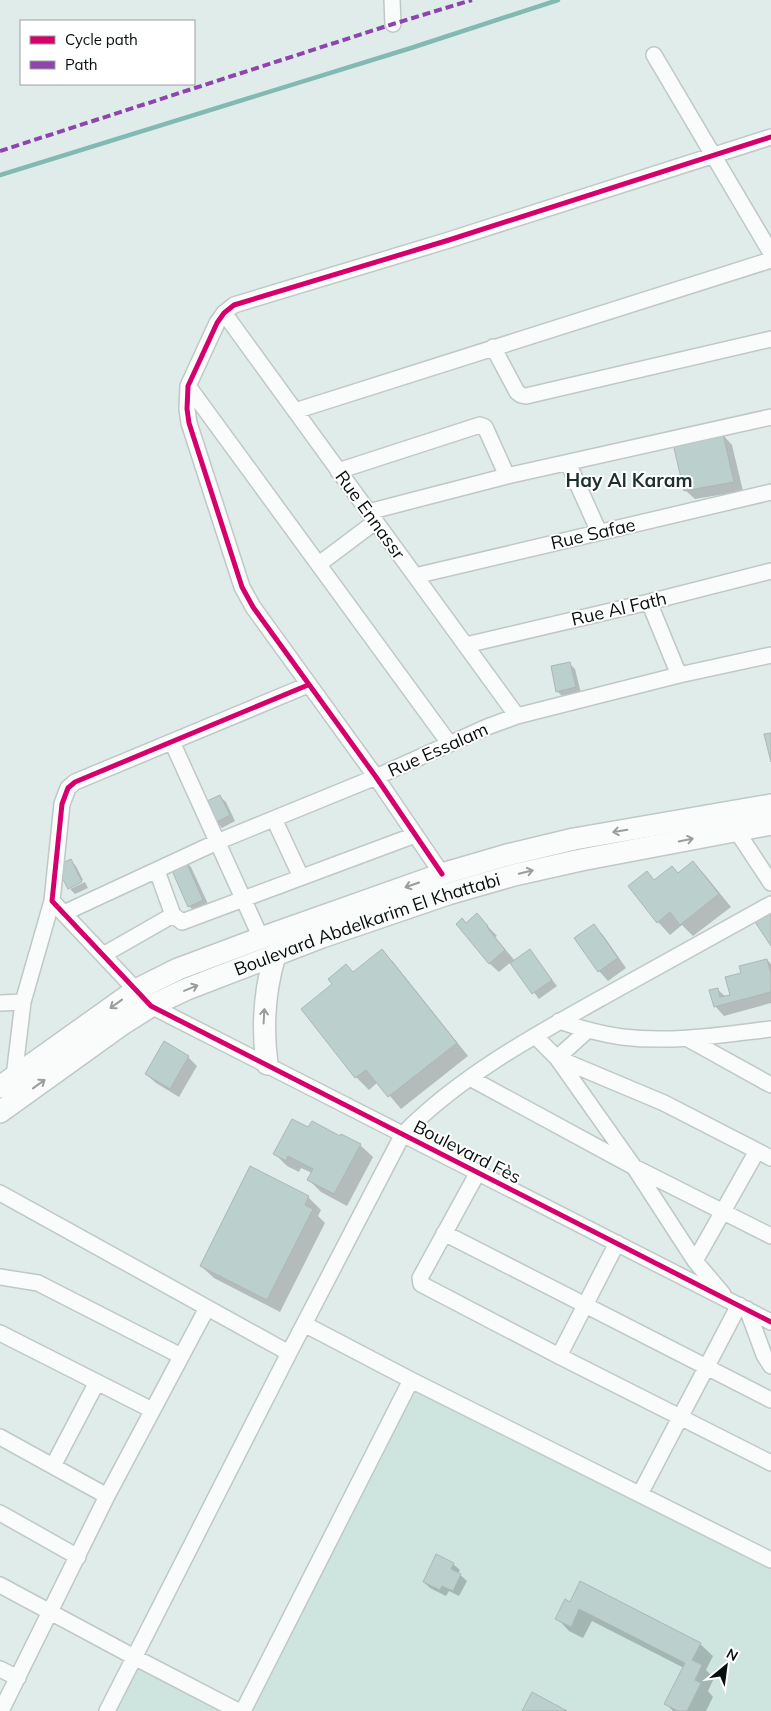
<svg xmlns="http://www.w3.org/2000/svg" width="771" height="1711" viewBox="0 0 771 1711" font-family="Mulish,sans-serif">
<style>
.built{fill:#cee4df}
.shadow{fill:#0003}
.lines{fill:none;stroke-linecap:round;stroke-linejoin:round}
.stream{stroke:#82bab3;stroke-width:4.5}
.building{fill:#bbcfcc;stroke:#adb7b5}
.street-casing{stroke:#bfc8c7;stroke-width:18}
.secondary-casing{stroke:#bfc8c7;stroke-width:24}
.street{stroke:#fafcfc;stroke-width:15}
.secondary{stroke:#fafcfc;stroke-width:21}
.quiet{stroke:#8e44ad;stroke-width:4;stroke-dasharray:8 4;stroke-linecap:butt}
.cycleway-casing{stroke:#fff;stroke-width:8}
.cycleway{stroke:#d6006c;stroke-width:5}
.oneway{stroke:#999d9c}
.labels{text-anchor:middle;stroke-width:4;stroke-linejoin:round;paint-order:stroke}
.street-label{font-size:18px;fill:#070f0d;stroke:#fff}
.neighbourhood-label{font-size:19px;font-weight:bold;fill:#1e302e;stroke:#fff}
</style>
<rect width="100%" height="100%" fill="#e0ecea"/>
<path class="built" d="M415,1379L771,1560V1711H248Z
M135,1666L223,1711H112Z"/>
<path class="shadow" d="M723,435L732,445L743,491L695,499L685,490Z
M569,663L575,669L581,693L563,697L557,691Z
M219,796L226,802L235,821L222,828L216,822Z
M70,860L76,866L83,880L70,887V889L58,867Z
M185,861L191,867L209,906L195,912L189,906Z
M693,863L705,875L731,907L693,936L682,925L670,935L658,922L679,874Z
M85,882L88,888L75,894L70,889Z
M477,915L497,936L495,937L515,961L530,951L557,986L539,999L511,962L499,972L489,963L466,924Z
M594,926L603,935L626,968L608,981L599,971Z
M382,951L394,963L468,1056L401,1109L378,1082L369,1090L356,1077L303,1009L354,973Z
M767,960L771,964V1003L724,1016L715,1006L717,989L726,997L732,996L742,974Z
M188,1057L197,1066L179,1097L156,1083L146,1074Z
M309,1129L360,1145L373,1157L347,1206L321,1192L308,1179L312,1173L301,1168L299,1172L287,1166L275,1154Z
M308,1197L321,1210L318,1216L325,1223L280,1312L214,1278L201,1266Z
M453,1564L460,1570L458,1573L467,1581L459,1596L449,1591L446,1596L430,1588L424,1582Z
M565,1601L700,1644L713,1656L706,1670L714,1678L708,1691L713,1697L706,1711H673L665,1703L684,1668L592,1621L583,1638L569,1631L557,1618Z"/>
<g class="lines">
<path class="stream" d="M0,175L411,48L558,0"/>
</g>
<path class="building" d="M723,434L734,482L684,491L673,444Z
M570,662L576,687L556,692L551,666Z
M771,733V762L764,734Z
M220,795L230,815L215,823L205,802Z
M71,859L82,882L68,889L56,866Z
M185,859L203,900L188,907L170,866Z
M693,861L719,894L680,925L670,912L657,923L628,886L647,871L654,880L672,866L678,873Z
M771,912V946L755,922Z
M477,913L488,926L487,927L505,950L489,964L456,924L462,918L466,923Z
M594,924L618,958L598,972L574,938Z
M382,949L457,1043L388,1097L366,1070L355,1078L301,1009L332,984L328,979L346,964L353,972Z
M530,949L552,980L532,994L510,963Z
M767,959L771,973V992L714,1007L709,990L718,988L720,997L730,995L725,977L741,973L739,966Z
M164,1041L189,1056L170,1089L145,1074Z
M292,1119L308,1127L312,1121L340,1136L341,1134L361,1144L334,1194L307,1180L313,1169L288,1156L286,1161L273,1154Z
M250,1166L309,1196L305,1205L313,1209L267,1300L200,1266Z
M436,1554L454,1563L451,1569L461,1574L453,1591L442,1586L440,1590L423,1582Z
M580,1581L701,1643L692,1660L702,1665L695,1680L701,1683L687,1711H678L664,1704L685,1663L579,1609L571,1627L555,1619L565,1599L570,1602Z
M532,1692L567,1711H522Z"/>
<g class="lines">
<defs>
<path id="street" d="M392,0L393,24
M654,55L771,253
M224,313L517,716
M493,347L517,392L521,395L526,396L771,339
M188,386L449,743
M295,411L771,260
M568,463L599,532
M338,471L480,425L485,427L507,476
M368,512L507,476L771,417
M319,564L375,522
M415,576L771,492
M649,602L679,675
M466,645L649,602L771,571
M308,685L75,782L68,788L62,804L52,901L151,1006L771,1322
M172,742L261,938
M274,819L301,877
M733,823L736,830L771,883
M157,871L173,915L182,922L415,835
M442,874L376,777L253,607L242,587L189,423L187,409L188,386L217,323L224,313L234,305L449,240L771,137
M64,913L217,842L376,777L487,727L517,716L679,675L771,655
M103,955L173,915
M0,1003L23,1002
M559,1021C579,1028 600,1034 622,1037C672,1043 721,1035 771,1029
M588,1030L557,1058L664,1103L771,1158
M535,1036L557,1058L634,1167L695,1261L723,1294
M688,1039L771,1085
M14,1077L23,1002L52,901
M470,1078L634,1167L771,1236
M478,1172L420,1278L421,1284L559,1356L771,1463
M0,1193L289,1353
M444,1233L771,1400
M695,1261L757,1151
M0,1277L38,1283L181,1356
M747,1309L764,1355L771,1366
M304,1324L411,1380L771,1560
M0,1333L152,1410
M559,1356L617,1243
M0,1437L107,1496
M53,1466L97,1382
M640,1494L739,1305
M0,1513L78,1557
M0,1585L134,1657L238,1711
M0,1669L18,1678
M1,1711L107,1496L207,1308
M107,1711L289,1353L403,1134C460,1076 535,1035 605,996C661,965 716,934 771,904
M243,1711L411,1380"/>
<g id="secondary">
<path d="M267,1064C262,1027 264,992 275,955"/>
<path d="M0,1087L136,990L178,969L261,938L442,874L507,855L574,839L771,805"/>
<path id="s1" d="M0,1112L124,1023L151,1006L187,989L322,937L448,894L514,875L581,860L771,824"/>
</g>
</defs>
<use href="#street" class="street-casing"/>
<use href="#secondary" class="secondary-casing"/>
<use href="#street" class="street"/>
<use href="#secondary" class="secondary"/>
<path class="quiet" d="M0,151L393,24L472,0"/>
<defs>
<path id="cycleway" d="M308,685L75,782L68,788L62,804L52,901L151,1006L771,1322
M442,874L376,777L253,607L242,587L189,423L187,409L188,386L217,323L224,313L234,305L449,240L771,137"/>
</defs>
<use href="#cycleway" class="cycleway-casing"/>
<use href="#cycleway" class="cycleway"/>
</g>
<defs><path id="oneway-shaft" d="M-6 0H5M1.5-3L5.5 0L1.5 3" fill="none" stroke-width="1.6" stroke-linecap="round" stroke-linejoin="round" transform="scale(1.25)"/></defs>
<g class="oneway">
<use href="#oneway-shaft" transform="translate(620 831) rotate(170)"/>
<use href="#oneway-shaft" transform="translate(686 840) rotate(-11)"/>
<use href="#oneway-shaft" transform="translate(526 872) rotate(-14)"/>
<use href="#oneway-shaft" transform="translate(412 885) rotate(161)"/>
<use href="#oneway-shaft" transform="translate(191 988) rotate(-22)"/>
<use href="#oneway-shaft" transform="translate(116 1004) rotate(144)"/>
<use href="#oneway-shaft" transform="translate(264 1016) rotate(-87)"/>
<use href="#oneway-shaft" transform="translate(39 1084) rotate(-36)"/>
</g>
<g class="labels">
<g class="street-label">
<text transform="translate(370 515) rotate(54)" y="6">Rue Ennassr</text>
<text transform="translate(593 534) rotate(-13)" y="6">Rue Safae</text>
<text transform="translate(619 609) rotate(-13)" y="6">Rue Al Fath</text>
<text transform="translate(438 750) rotate(-24)" y="6">Rue Essalam</text>
<text dy="6" stroke="none"><textPath href="#s1" startOffset="416">Boulevard Abdelkarim El Khattabi</textPath></text>
<text transform="translate(467 1152) rotate(27)" y="6">Boulevard Fès</text>
</g>
<g class="neighbourhood-label">
<text x="629" y="487">Hay Al Karam</text>
</g>
</g>
<rect x="20" y="20" width="175" height="65" fill="#ffffff" stroke="#9c9f9e"/>
<rect x="30" y="36" width="25" height="8" fill="#d6006c" stroke="#9c9f9e"/>
<text x="65" y="45" font-size="15" fill="#070f0d">Cycle path</text>
<rect x="30" y="61" width="25" height="8" fill="#8e44ad" stroke="#9c9f9e"/>
<text x="65" y="70" font-size="15" fill="#070f0d">Path</text>
<g transform="translate(726 1666) rotate(29)" stroke="#ffffff" stroke-width="4" paint-order="stroke">
<path d="M0-4L9 19L0 12L-9 19Z" fill="#070f0d"/>
<text y="-8" font-size="14" font-weight="bold" text-anchor="middle" fill="#070f0d">N</text>
</g>
</svg>
